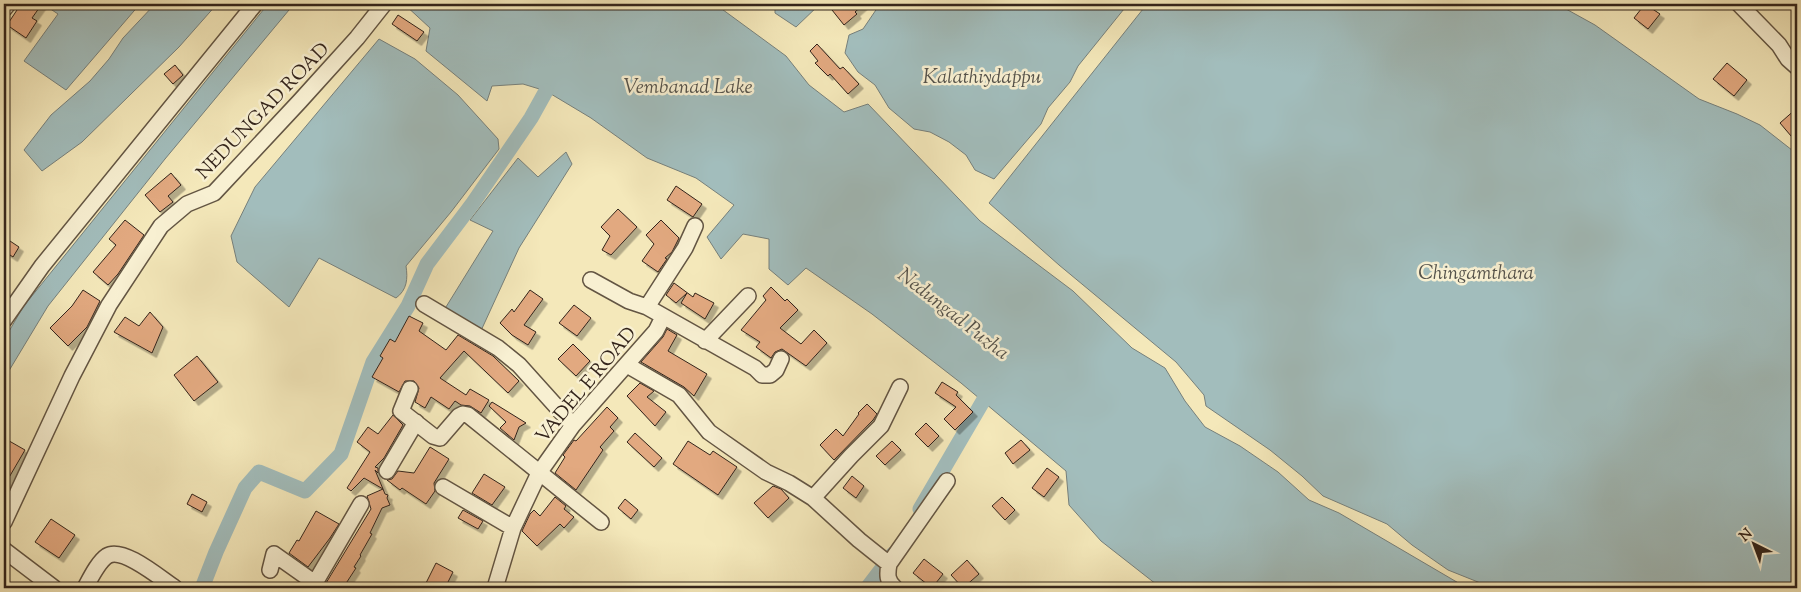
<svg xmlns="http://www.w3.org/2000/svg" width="1801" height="592" viewBox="0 0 1801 592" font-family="'Sorts Mill Goudy',serif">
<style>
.water{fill:#a2bdbc;stroke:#76807c}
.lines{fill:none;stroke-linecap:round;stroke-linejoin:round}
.canal{stroke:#a2bdbc;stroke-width:15}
.building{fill:#e2a980;stroke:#33241b;filter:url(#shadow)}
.minor-casing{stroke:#635543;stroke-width:18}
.minor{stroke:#f8f0d2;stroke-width:15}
.labels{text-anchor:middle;stroke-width:5;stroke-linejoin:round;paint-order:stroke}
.street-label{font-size:19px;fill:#33241b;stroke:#f8f0d2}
.water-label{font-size:20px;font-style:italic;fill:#54524b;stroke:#f8f0d2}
</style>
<defs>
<filter id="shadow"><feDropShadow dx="4.5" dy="4.5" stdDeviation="0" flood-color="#0004"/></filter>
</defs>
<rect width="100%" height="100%" fill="#f4e8ba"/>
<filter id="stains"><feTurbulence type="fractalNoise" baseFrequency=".004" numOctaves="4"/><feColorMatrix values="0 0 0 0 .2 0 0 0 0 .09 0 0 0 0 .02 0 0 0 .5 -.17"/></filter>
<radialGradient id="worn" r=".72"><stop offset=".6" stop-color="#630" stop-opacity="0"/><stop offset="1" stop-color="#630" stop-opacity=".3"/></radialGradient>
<path class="water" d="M43,4H140L66,90L24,61L58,14Z
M155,4H217L179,47L82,142L42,171L24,150L51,115L90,81L109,59L123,38Z
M268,4H294L165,159L48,306L4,379V340L23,307Z
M404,4H715L786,56L809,85L844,112L868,104L980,221L1073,291L1132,348L1165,368L1185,401L1205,427L1240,446L1278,472L1309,500L1339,513L1467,588H1161L1101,541L1069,505L1066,471L961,383L872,314L806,268L788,285L769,269V239L743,234L721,259L707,237L734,205L696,178L647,158L591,118L546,91L523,84L492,86L487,101L426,51L430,28Z
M775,4H820L796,27L775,13Z
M880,4H1128L1078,66L1070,82L1048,108L1041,124L994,179L975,170L966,155L949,142L930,132L914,129L889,108L875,85L858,72L845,53L849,35L863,29Z
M1147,4H1557L1595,25L1699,99L1737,114L1760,125L1797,154V588H1488L1478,582L1448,570L1412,545L1387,524L1323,496L1302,476L1270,450L1206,406L1204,395L1176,362L1059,265L989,203Z
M379,39L415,59L458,95L498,139L499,149L451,212L406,266C408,279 407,290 396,298L319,258L289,307L237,262L231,236L255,187Z
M566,152L572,164L519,248L479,335L441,315L493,231L470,220L518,158L538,177Z"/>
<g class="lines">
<path class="canal" d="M920,509L993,384
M202,588L216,552L245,488L259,472L305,491L341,454L373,362L408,306L427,264L473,203L531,118L546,91
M867,588L893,554"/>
</g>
<path class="building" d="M21,4H42L32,18L37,21L26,38L7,25Z
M840,4H864L855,12L857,14L844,25L832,10Z
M1645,4L1660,14L1648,29L1634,18Z
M398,15L424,32L417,41L392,24Z
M817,44L840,69L843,67L859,84L848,94L830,74L828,76L815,63L818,61L810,51Z
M1727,63L1747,80L1734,96L1713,79Z
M175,65L183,75L173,84L164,74Z
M1797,108V143L1780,123Z
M171,173L181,185L168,196L173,202L160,212L145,195Z
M676,186L702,204L693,217L667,200Z
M618,209L637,227L611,255L602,250L610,236L601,227Z
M125,220L144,235L118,274L108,285L93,272L116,245L109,239Z
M661,220L679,238L672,252L665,258L667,259L658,272L642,261L654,244L646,235Z
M4,237L19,247L13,257L4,251Z
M674,283L693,297L695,293L714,303L705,319L681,303L687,293L676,303L666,295Z
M771,287L785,301L787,299L798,310L780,328L801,344L814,330L827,343L806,366L782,349L775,352L771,358L756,347L760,342L741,330L766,300L763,296Z
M83,290L100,301L87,327L68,346L50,328L72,306Z
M530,290L543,299L524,325L536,332L528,345L512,335L500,323L512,309L514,312Z
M574,305L591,318L577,336L559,323Z
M150,312L163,327L152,353L114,332L125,317L139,326Z
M409,316L423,323L419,331L446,350L458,335L493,356L519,381L508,393L464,351L440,378L466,395L470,389L489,400L481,413L470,406L461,405L455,401L449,409L431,397L425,408L415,402L419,388L414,381H405L399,392L372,377L383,358L380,356L390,339L395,342Z
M667,329L677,335L668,351L707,374L694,396L684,387L641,362L663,337Z
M573,344L590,361L576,376L558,359Z
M197,356L218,382L194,401L174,375Z
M942,382L958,392L956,395L973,412L955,430L944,419L956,407L935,393Z
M640,383L654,391L647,397L666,412L655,426L627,396Z
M492,402L526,423L519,427L514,440L500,428L506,422L489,406Z
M867,404L877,414L873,420L834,460L820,445L836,429L843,436L859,414L858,413Z
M607,407L618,418L610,427L614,431L600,447L603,450L576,490L555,473L565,457L563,455L574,440L576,441Z
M393,415L403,425L384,458L375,467L378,468V473L375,470L383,489L364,478L351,491L347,488L370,452L357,442L368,427L378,434Z
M926,423L939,436L928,447L915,434Z
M635,433L662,458L654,467L627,442Z
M4,438L25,450L4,486Z
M1021,440L1030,450L1013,464L1005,453Z
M688,441L710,455L713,451L737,467L718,495L673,464Z
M892,441L901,450L885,465L876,456Z
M430,447L449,459L434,483L435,491L426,504L402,488L400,490L387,480L392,479L398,471L414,473Z
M1047,468L1059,477L1044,497L1032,488Z
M484,474L505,487L492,505L472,493Z
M852,476L864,486L856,498L843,488Z
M773,486L781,489L789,498L768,518L754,503Z
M383,489L385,494L388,495L387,498L390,505L382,508L370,533L372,534L360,555L361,556L354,567L356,568L343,588H323L371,509L367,496Z
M192,494L207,502L202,512L187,504Z
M555,497L566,506L564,509L574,517L564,528L560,524L537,546L522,531L530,514L534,510L540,516Z
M1002,497L1015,510L1005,520L992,506Z
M625,499L638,510L631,519L618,508Z
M463,510L483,521L478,529L458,518Z
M316,511L339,524L330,538L308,567L289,553L297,540L299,541Z
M51,519L75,535L59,558L35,542Z
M924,559L943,574L932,588L913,573Z
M967,560L979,574L963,588L951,575Z
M436,563L453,572L445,588H432L425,585Z"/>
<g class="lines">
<defs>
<path id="minor" d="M1739,4L1779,45L1788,59L1797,67
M4,9L8,4
M591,280L629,301L647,307L755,368L762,375H770L776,370L781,359
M424,304L498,348L519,365L573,425
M647,307L685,248L695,226
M4,320L42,266L255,4
M705,341L748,296
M627,365L679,395L709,432L766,472L789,483L813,498L859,540L889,564
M410,389L401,411L433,436L440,438L459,416L463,414L468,415L601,522
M387,471L416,422
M443,487L513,528
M813,498L851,456L881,426L900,387
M4,522L72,376L109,305L161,226L187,204L214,193L300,101L357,38L384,4
M4,550L54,588
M270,570L274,554L315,583
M85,588C90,579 98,562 107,556C123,546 161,579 175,588
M312,588L361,504
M495,588L513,528L539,473L573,425L656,331L663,317
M895,588C887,581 887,575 889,564L947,481"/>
</defs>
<use href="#minor" class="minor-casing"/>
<use href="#minor" class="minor"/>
</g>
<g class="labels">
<g class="street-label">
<text transform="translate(262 110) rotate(-46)" y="7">NEDUNGAD ROAD</text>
<text transform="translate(585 384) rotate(-50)" y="7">VADEL E ROAD</text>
</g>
<g class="water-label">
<text x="982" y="83">Kalathiydappu</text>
<text x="688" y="93">Vembanad Lake</text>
<text x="1476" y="279">Chingamthara</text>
<text transform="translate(954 313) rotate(38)" y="7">Nedungad Puzha</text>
</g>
</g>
<rect width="1801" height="592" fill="none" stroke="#f4e8ba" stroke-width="20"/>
<rect x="5" y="5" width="1791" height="582" fill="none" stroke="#33241b" stroke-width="2.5"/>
<rect x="10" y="10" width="1781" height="572" fill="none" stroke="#33241b"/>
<g transform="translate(1754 544) rotate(318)" stroke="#f8f0d2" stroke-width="4" paint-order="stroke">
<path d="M0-4L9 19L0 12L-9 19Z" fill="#33241b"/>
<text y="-8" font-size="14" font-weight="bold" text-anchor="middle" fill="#33241b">N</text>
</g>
<rect width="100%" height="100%" filter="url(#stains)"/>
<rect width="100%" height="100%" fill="url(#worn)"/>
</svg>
